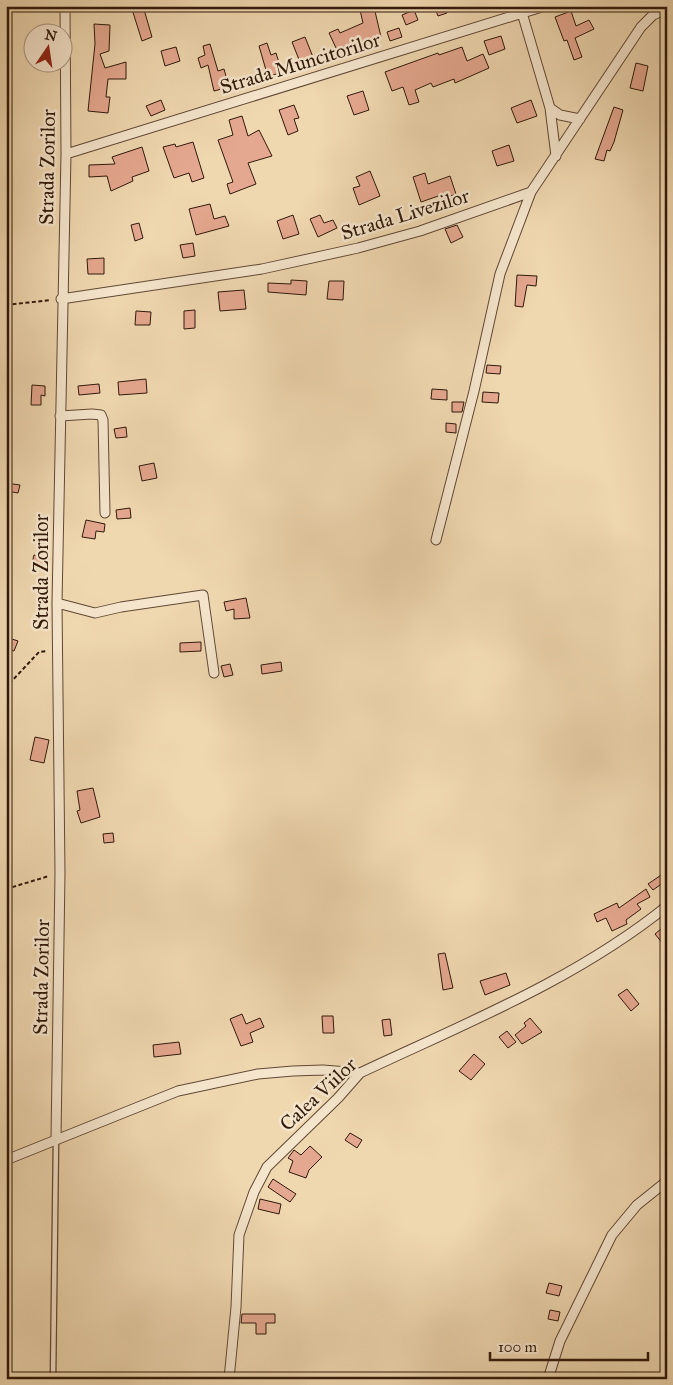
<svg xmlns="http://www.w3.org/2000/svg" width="673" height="1385" viewBox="0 0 673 1385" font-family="'IM FELL Great Primer',serif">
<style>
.building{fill:#e4a78f;stroke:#31190a}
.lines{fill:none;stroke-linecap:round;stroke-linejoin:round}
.service-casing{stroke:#604834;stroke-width:7}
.minor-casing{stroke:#604834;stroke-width:11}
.path{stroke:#31190a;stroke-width:2;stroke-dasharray:4 2.5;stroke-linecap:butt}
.service{stroke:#f5e5cc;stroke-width:4.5}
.minor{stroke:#f5e5cc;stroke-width:9}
.labels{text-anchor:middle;stroke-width:5;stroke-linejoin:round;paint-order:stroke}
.street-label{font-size:20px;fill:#31190a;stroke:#f5e5cc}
</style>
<rect width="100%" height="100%" fill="#efd7b0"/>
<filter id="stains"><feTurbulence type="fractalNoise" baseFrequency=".004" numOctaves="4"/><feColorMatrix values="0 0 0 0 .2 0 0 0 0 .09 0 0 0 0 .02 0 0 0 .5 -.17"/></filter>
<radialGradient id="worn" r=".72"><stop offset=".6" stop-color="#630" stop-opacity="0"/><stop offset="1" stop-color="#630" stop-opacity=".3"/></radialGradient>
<path class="building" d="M131,6H143L152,37L142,41Z
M434,6H445L447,13L438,16Z
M374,7L381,37L354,45L353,42L337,50L329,33L338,29L340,33L363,23L360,10Z
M414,10L418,20L406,25L402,15Z
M571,11L576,26L589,20L594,29L575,38L582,57L574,60L567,40L564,41L555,17Z
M94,24L110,25L109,51L100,54L105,68L126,62V79H108L106,97H110L108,113L88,111L95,44Z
M399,28L402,37L390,41L387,32Z
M501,36L505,49L489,55L484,41Z
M305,37L315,62L302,67L292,42Z
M267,43L271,55L276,53L282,72L268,77L259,46Z
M210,44L218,71L224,69L229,87L214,91L208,65L201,68L198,58L205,55L203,46Z
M176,47L180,61L165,66L161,51Z
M462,47L467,61L483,54L489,68L455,83L454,79L433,87L431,83L415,90L419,102L409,105L403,87L392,91L385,72L438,53L439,55Z
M636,63L648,66L643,91L630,88Z
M363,91L369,110L354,115L347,96Z
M161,100L165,110L151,116L146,106Z
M531,100L537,116L517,123L511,108Z
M294,105L299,118L294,119L298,131L288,135L279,110Z
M614,107L623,110L614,142L610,151L607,150L604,161L595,159Z
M242,116L248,136L259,130L272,156L248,163L256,184L230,194L227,184L233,182L218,140L233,135L229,120Z
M193,142L204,178L192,182L189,173L174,178L163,147L175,144L176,147Z
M509,145L514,161L497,166L492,151Z
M142,147L149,171L132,177L133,181L111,191L107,176L89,177V165L115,164L112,157Z
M370,171L380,196L359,205L353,188L360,186L356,177Z
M425,173L428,184L450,176L456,194L445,198L444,194L421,202L413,177Z
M210,204L214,219L225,216L229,226L196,235L189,209Z
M293,215L299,234L283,239L277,221Z
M320,215L324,223L333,220L337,228L318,237L310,219Z
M139,223L143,238L135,241L131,225Z
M457,225L463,237L451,243L445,229Z
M193,243L195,256L183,258L180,245Z
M104,258V274H88L87,259Z
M517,275L537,276L536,286L527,285L523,307L515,306Z
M291,280L307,281L306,295L268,292V283L291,284Z
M329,281H344L343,300L327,299Z
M244,290L246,309L220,311L218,292Z
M195,310V328L184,329V311Z
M136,311L151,312L150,325H135Z
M487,365L501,366L500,374L486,373Z
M146,379L147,393L119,395L118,382Z
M99,384L100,393L79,395L78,386Z
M32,385L45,386V396L41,395V405H31Z
M432,389L447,390V400L431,399Z
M483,392L499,393L498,403L482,402Z
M452,402H464L462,412H452Z
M446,423L456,424V433L446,432Z
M126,427L127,437L116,438L114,429Z
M154,463L157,478L142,481L139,466Z
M6,483L20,485L18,493L6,491Z
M130,508L131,518L117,519L116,510Z
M86,520L105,524L104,532L96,531L95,539L82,537Z
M34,555L48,558L47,566L32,564Z
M246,598L250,618L234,619V609L226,611L224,602Z
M6,637L18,641L14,651L6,649Z
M201,642V651L180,652V643Z
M281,662L282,671L262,674L261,665Z
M230,664L233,675L224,677L221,666Z
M35,737L49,740L44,763L30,760Z
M93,788L100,817L81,823L77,811L80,810L77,791Z
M113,833L114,842L104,843L103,834Z
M667,871V880L653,890L648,884Z
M646,889L650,897L637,904L641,909L626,920L627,924L612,931L606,918L597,922L594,914L617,903L619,908Z
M661,929L667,936V949L655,934Z
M445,953L453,988L443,990L438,954Z
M506,973L510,985L485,995L480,981Z
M627,989L639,1004L631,1011L618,995Z
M242,1014L246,1024L260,1018L264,1027L250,1033L253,1042L241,1046L230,1019Z
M322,1016H333L334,1033H323Z
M530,1018L542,1032L522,1044L515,1035L526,1026L524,1023Z
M390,1019L392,1035L384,1036L382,1020Z
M507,1031L516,1042L508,1048L499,1037Z
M179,1042L181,1054L154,1057L153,1045Z
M474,1054L485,1064L471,1080L459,1071Z
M350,1133L362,1140L357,1148L345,1140Z
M310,1146L322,1157L309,1170L306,1178L289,1172L293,1161L288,1158L294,1150L301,1155Z
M273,1179L296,1194L290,1202L268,1187Z
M260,1199L281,1204L279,1214L258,1209Z
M549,1283L562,1286L559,1296L546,1293Z
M550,1310L560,1312L558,1321L548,1319Z
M242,1314H275V1323H266V1334H256V1323H241Z"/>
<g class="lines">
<defs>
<path id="service" d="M53,1379L56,1140"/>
<path id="minor" d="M520,6L550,108L556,156
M550,108L560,115L580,119
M66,154L545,6
M61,299L262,269L358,248L420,231L531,192L641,27L653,15L667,9
M60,416L92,414L101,415L103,420L105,513
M436,540L474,391L500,274L531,192
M57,603L95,613L121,607L203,595L214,673
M56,1138L60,873L57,603L66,154L65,6
M6,1160L178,1091L258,1074L293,1071L323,1070L360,1073
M229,1379L236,1307L239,1235L254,1192L267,1167L338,1098L360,1073C464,1024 577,979 667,906
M548,1379L560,1341L612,1235L637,1205L667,1181"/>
</defs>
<use href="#service" class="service-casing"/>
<use href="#minor" class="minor-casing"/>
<path class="path" d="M6,305L51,300
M6,689L9,684L39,652L47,651
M6,889L49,876"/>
<use href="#service" class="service"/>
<use href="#minor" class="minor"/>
</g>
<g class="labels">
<g class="street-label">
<text transform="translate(300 63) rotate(-17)" y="7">Strada Muncitorilor</text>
<text transform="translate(47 167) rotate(-89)" y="7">Strada Zorilor</text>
<text transform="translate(405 214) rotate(-17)" y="7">Strada Livezilor</text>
<text transform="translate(41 572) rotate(-90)" y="7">Strada Zorilor</text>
<text transform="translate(41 977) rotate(-89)" y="7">Strada Zorilor</text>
<text transform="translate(318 1094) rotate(-43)" y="7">Calea Viilor</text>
</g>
</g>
<rect width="673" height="1385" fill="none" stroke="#efd7b0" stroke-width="25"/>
<rect x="8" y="8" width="658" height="1370" fill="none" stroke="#31190a" stroke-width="2.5"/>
<rect x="12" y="12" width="648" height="1360" fill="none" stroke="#31190a"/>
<g transform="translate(48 48) rotate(13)"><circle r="24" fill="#f5e5cc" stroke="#a7937e"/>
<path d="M0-4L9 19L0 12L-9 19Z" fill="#8f2418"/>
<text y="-8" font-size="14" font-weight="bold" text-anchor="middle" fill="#31190a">N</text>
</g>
<path d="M490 1352v8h158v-8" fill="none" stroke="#31190a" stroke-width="2.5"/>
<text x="498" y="1352" font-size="15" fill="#31190a" stroke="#f5e5cc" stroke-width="4" paint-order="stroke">100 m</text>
<rect width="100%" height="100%" filter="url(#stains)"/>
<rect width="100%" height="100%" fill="url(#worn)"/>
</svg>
